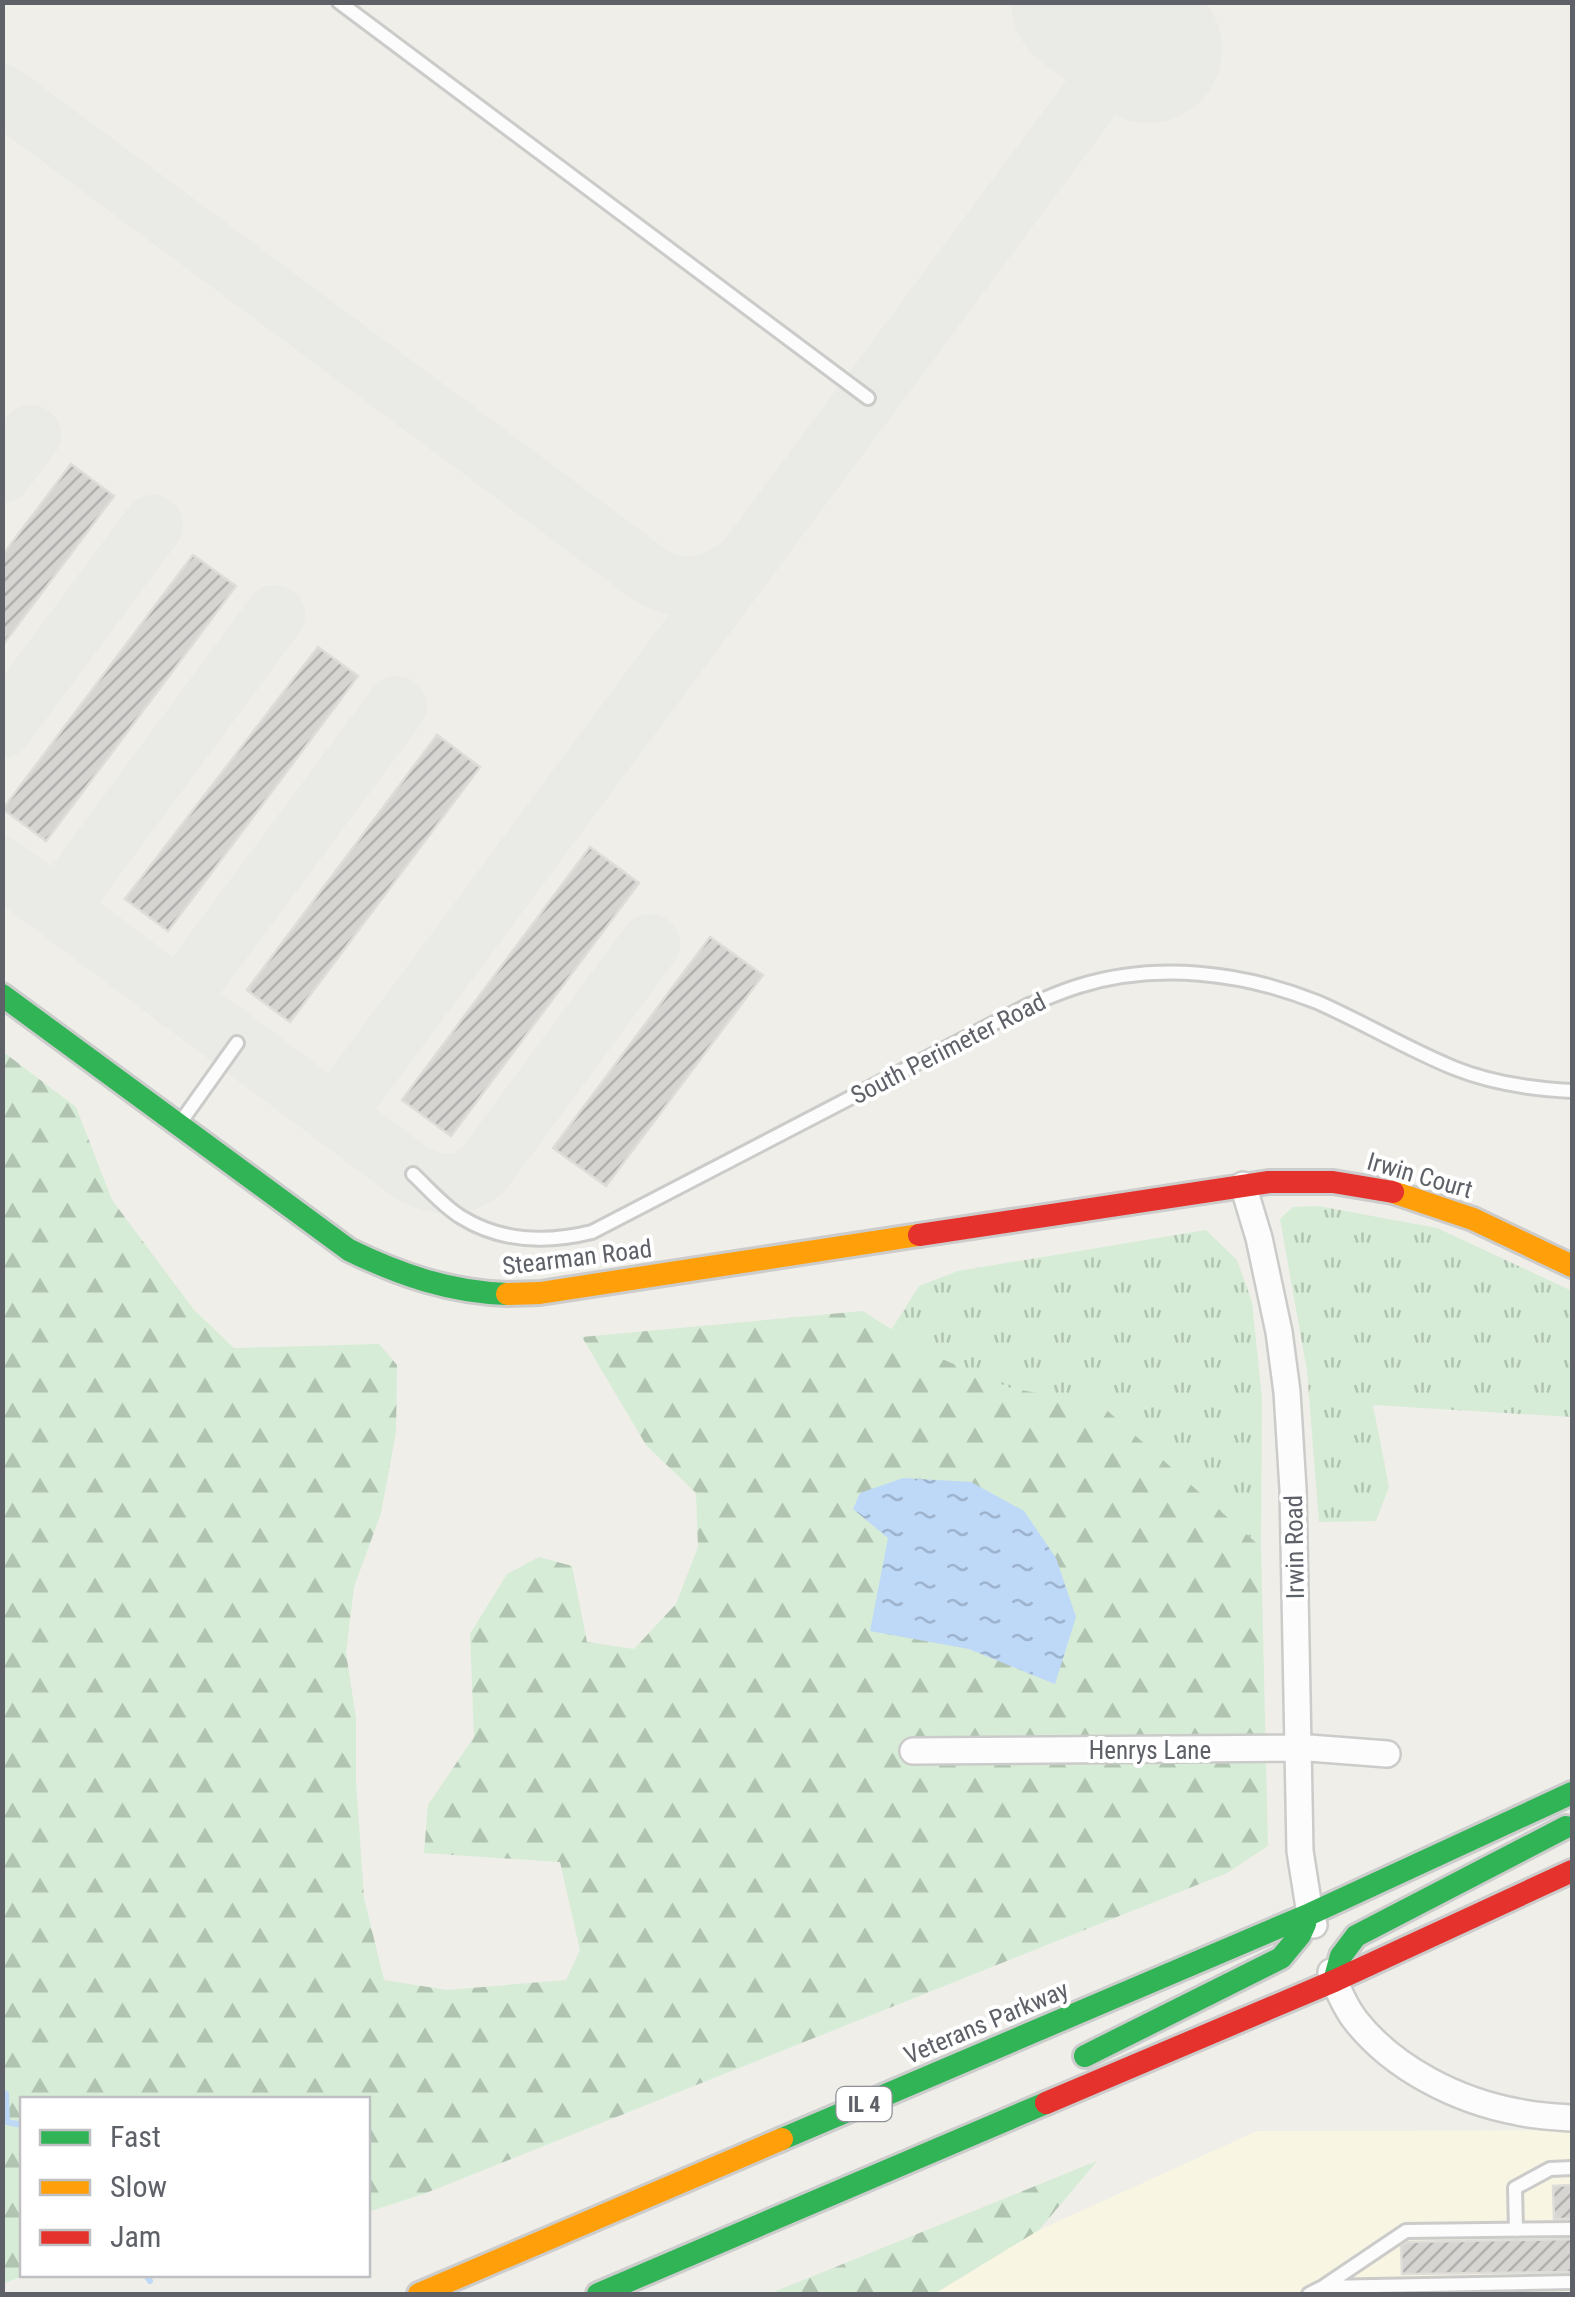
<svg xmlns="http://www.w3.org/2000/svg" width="1575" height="2297" viewBox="0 0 1575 2297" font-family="'Roboto Condensed',sans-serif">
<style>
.commercial{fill:#f8f5e3}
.grass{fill:url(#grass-tufts)}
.forest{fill:url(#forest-firs)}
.water{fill:url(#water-ripples)}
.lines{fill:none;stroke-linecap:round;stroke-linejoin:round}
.stream{stroke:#bed8f8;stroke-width:6}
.taxiway{stroke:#eaeae6;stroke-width:60}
.runway{stroke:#eaeae6;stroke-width:148}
.building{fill:url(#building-hatch);stroke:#deddd8;stroke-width:2.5}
.lane-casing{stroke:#cbcbca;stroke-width:18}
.street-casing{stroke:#cbcbca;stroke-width:30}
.fast-casing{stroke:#cbcccb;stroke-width:28}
.slow-casing{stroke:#cbcccb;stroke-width:28}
.jam-casing{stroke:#cbcccb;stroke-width:28}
.lane{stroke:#fdfcfc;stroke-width:12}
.street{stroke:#fdfcfc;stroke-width:25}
.fast{stroke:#30b455;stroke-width:22}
.slow{stroke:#ff9f0a;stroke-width:22}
.jam{stroke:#e5322d;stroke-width:22}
.labels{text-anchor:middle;stroke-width:8;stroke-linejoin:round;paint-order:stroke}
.shield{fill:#fff;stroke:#8e9095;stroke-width:2.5}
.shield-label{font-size:22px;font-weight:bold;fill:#5e6168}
.street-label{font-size:25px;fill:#5e6168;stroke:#fff}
</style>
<defs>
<pattern id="grass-tufts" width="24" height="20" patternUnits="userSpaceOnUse" patternTransform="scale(2.5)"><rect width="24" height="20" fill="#d6ecd6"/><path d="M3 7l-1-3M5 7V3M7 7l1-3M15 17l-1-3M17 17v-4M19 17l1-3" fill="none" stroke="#b1c3b1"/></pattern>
<pattern id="forest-firs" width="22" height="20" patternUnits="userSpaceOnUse" patternTransform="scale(2.5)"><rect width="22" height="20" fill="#d6ecd6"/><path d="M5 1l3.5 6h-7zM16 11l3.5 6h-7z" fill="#b1c3b1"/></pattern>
<pattern id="water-ripples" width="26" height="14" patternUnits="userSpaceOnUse" patternTransform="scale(2.5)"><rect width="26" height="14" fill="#bed8f8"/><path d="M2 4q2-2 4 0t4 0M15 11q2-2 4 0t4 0" fill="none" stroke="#9eb3cd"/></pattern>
<pattern id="building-hatch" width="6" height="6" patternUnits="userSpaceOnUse" patternTransform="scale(2.5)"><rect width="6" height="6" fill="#d6d5d2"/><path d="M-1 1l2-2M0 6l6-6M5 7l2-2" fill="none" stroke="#b1b0ae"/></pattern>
</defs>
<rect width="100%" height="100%" fill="#efeee9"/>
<path class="commercial" d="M1572,2130V2294H934L1039,2230L1257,2131Z"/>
<path class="grass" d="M1318,1206L1437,1228L1572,1291V1417L1373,1405L1389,1487L1376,1521L1319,1522L1307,1371L1280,1219L1293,1207Z
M1206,1230L1237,1260L1252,1302L1262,1398L1261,1547L1101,1405L1010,1388L928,1353L891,1330L919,1286L958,1271Z"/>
<path class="forest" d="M2,1051L76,1107L112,1200L194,1310L234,1348L379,1344L397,1365L396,1432L381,1513L354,1587L346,1653L356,1718V1782L364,1898L384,1980L447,1990L566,1980L580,1950L560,1862L424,1853L428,1805L474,1737L470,1634L507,1574L539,1557L572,1566L587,1642L634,1649L676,1604L698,1547L696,1493L646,1445L582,1337L863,1311L928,1353L1010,1388L1101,1405L1261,1547L1268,1846L1227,1873L426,2193L368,2212V2100H22V2274L25,2275L3,2284Z
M1097,2161L1039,2230L934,2294H769Z"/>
<path class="water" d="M903,1478L971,1482L1024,1511L1056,1558L1076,1617L1055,1684L969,1649L870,1631L888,1538L853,1509L860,1493Z"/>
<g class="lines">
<path class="stream" d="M2,2092L6,2094L7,2122L22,2125
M145,2274L150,2281"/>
<path class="taxiway" d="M2,94L653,577C688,595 717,585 746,562
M2,473L31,435
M2,728L153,525
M2,867L413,1174C438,1187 460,1189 483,1170L650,944
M58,908L275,615
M178,1000L397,706
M334,1115L1090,99L1126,33L1147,2"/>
<path class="runway" d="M1085,2L1148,49"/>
</g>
<path class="building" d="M71,464L114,496L2,646V556Z
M193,555L236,586L46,841L3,809Z
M318,647L358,676L168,931L125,899Z
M437,735L480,767L290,1022L247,990Z
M590,847L639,883L451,1136L402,1100Z
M710,937L763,975L606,1186L553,1148Z
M1572,2185V2219H1554L1553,2186Z
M1572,2239V2272L1402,2274L1401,2246L1408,2242Z"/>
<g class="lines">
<defs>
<path id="lane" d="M339,2L868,398
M180,1123L237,1043
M413,1174C428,1188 443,1206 461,1217C501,1242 547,1243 592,1232L1029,1005C1045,999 1062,991 1079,986C1157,962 1242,972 1317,1002C1363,1022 1407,1049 1454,1068C1491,1083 1532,1089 1572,1091
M1516,2230L1515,2188L1550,2169L1572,2168
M1323,2287L1406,2231L1572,2229
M1309,2294L1323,2287L1572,2282"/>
<path id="street" d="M1243,1185L1259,1238L1279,1332L1287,1392L1293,1489L1300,1851L1310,1914L1314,1925
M913,1751L1309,1748L1387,1754
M1331,1972C1337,1988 1345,2007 1356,2021C1394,2069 1458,2101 1518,2112C1535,2116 1554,2117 1572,2118"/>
<path id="fast" d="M2,995L349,1250C400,1275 450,1292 507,1294
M1334,1981L1341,1956L1356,1936L1566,1827
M1085,2056L1281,1958L1300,1935L1305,1924
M782,2139L1310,1914L1572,1793
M598,2294L1046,2103"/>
<path id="slow" d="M1393,1192L1473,1219L1572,1266
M507,1294L540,1293L919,1235
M419,2294L782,2139"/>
<path id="jam" d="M919,1235L1269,1182H1333L1393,1192
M1046,2103L1334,1981L1572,1871"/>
</defs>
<use href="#lane" class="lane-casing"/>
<use href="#street" class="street-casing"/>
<use href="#fast" class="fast-casing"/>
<use href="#slow" class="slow-casing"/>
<use href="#jam" class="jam-casing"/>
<use href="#lane" class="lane"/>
<use href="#street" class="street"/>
<use href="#fast" class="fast"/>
<use href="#slow" class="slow"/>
<use href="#jam" class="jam"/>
</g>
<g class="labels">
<rect class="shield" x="836.5" y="2087" width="55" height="34" rx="8"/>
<g class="shield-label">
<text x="864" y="2112">IL 4</text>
</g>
<g class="street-label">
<text transform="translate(948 1048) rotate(-27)" y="9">South Perimeter Road</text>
<text transform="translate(1420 1175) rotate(16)" y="9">Irwin Court</text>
<text transform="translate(577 1257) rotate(-7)" y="9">Stearman Road</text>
<text transform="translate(1294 1547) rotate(-91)" y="9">Irwin Road</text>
<text x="1150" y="1759">Henrys Lane</text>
<text transform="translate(986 2022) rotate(-23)" y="9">Veterans Parkway</text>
</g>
</g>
<rect width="1575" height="2297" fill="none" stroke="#5e6168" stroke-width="10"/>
<rect x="20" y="2097" width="350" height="180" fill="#ffffff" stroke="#bfc0c3" stroke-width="2.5"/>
<rect x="40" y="2130" width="50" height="15" fill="#30b455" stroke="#bfc0c3" stroke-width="2.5"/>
<text x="110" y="2147" font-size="30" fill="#5e6168">Fast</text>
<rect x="40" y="2180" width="50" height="15" fill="#ff9f0a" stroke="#bfc0c3" stroke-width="2.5"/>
<text x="110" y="2197" font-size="30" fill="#5e6168">Slow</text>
<rect x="40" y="2230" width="50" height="15" fill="#e5322d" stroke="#bfc0c3" stroke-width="2.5"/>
<text x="110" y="2247" font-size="30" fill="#5e6168">Jam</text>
</svg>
